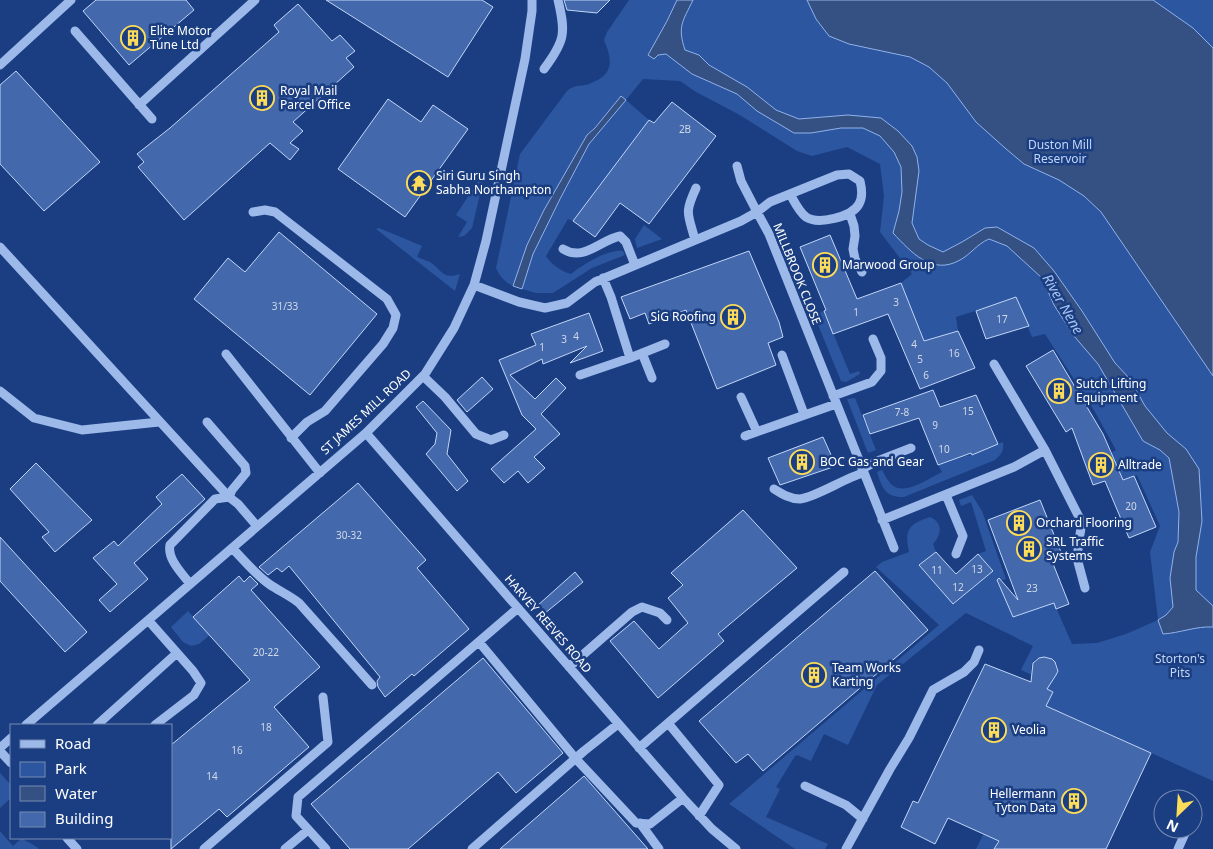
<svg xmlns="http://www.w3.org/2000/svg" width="1213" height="849" viewBox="0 0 1213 849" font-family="'Noto Sans',sans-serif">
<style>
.green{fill:#2d56a0}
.water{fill:#355082;stroke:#90b3ed}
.building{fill:#4368ab;stroke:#c2d6f8}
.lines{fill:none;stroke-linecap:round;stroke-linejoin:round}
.minor{stroke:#9db9ea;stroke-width:9}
.labels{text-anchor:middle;stroke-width:5;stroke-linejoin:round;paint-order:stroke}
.number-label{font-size:10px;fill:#d0d9ea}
.poi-label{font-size:12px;fill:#fff;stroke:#1a3e81;text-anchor:start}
.park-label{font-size:12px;fill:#c2d6f8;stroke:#1a3e81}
.street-label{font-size:12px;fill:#fff;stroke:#1a3e81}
.water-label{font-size:14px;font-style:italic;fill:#a9c4f2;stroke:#1a3e81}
</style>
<rect width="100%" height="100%" fill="#1a3e81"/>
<path class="green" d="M629,0H677L663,29L683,0H1213V781L1063,713L994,849H976L1053,692L1037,685C1091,670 1024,637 1032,675L1021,670L1033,646L966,613L877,685L848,745L824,734L811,761L797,755L795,756L776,787L780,789L766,817L828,844L825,849H795L729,804L939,625L876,567L882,562L909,552C904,530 909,524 930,517C943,523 942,534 933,544L936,552L919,565L954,604L993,571L978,554L986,551L971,502L961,506L959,500L972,495L982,511L1006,579L999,581L1013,617L1054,603L1072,644L1097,643L1126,634L1158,620L1150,552L1160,526L1137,475L1123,480L1121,476L1111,453L1116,450L1095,412L1045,334L1032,337L1016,298L956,317L958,331L934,338L950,378L939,381L901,283L912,274L880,232L884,196L880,164L847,147L812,156L797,151L738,114L696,92L680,81L643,79L626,100L649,120L573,221L568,219L546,256C551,264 562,272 571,274C582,265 609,248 623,251L625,255L592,268L553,293H536L522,289L533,254L560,199L589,144L625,100L621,96L595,128L587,135L544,210L527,245L513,286C505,282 500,277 496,268L520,154L567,91C575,84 579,87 589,84C614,75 613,61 604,40L607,32Z
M486,169L472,228L464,236L458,237L467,222L456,215Z
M644,225L662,239L637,248L635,239Z
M379,228L422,246L417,257C421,259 426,260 430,262C442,270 442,280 460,274L455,291L376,229Z
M824,311L850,374L859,371L860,374L846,382L841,381L814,315Z
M855,398L876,450L868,453L847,399Z
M1003,442C1004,451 1002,454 995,460L904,497C886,498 882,488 877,472L882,470C885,475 887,480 891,484C904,497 929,478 942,472L938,465L959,457L972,455Z
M188,611L210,635L199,644L191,646L183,642L171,627Z
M0,773L11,785V798L0,808Z
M0,831L13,846L22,838C28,843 34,844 39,849H0Z"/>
<path class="water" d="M677,0H693C683,21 677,26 685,50L699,55L709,65L747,87L776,110L799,119L848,115L881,118L898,131L912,146L917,157L919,171L912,223L919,239L928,245L943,252L962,242L985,228L997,227L1034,248L1054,271L1082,311L1115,363L1130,379L1145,406L1167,433L1186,449L1199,469L1202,521L1196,557V590L1213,606V627C1196,626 1180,633 1163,634L1158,620L1166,615L1173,607L1170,578L1174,552L1178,542L1179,512L1169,458L1160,450L1143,441L1098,364L1074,336L1054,305L1042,278L1007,246L989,239C977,244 971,254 960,260C932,276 911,252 893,233L899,211L902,192L901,167L894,152L880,136L863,128H841L811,133H794L757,111L737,94L692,74L666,54L658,55L654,59L648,55L667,21Z
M807,0H1153L1193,28L1213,48V376L1101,212L1084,196L1059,180L1024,164L1005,148L976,122L947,83L929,67L910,57L849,44L829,36L816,19Z
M621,96L626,100L589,144L560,199L533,254L522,289L513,286L527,245L544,210L587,135L595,128Z"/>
<path class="building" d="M96,0H186L194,10L129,65L83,11Z
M326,0H482L493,7L448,77Z
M564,0H610L597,13L567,10Z
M298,4L332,41L340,35L355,51L346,58L354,67L293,122L303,131L290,143L299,149L290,160L270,143L184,220L138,167L144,162L137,154L170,128L279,32L274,25Z
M16,71L100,162L44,211L0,164V85Z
M388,99L421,122L433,105L468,129L405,217L338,169Z
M672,102L716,136L649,224L620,203L595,237L573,221L649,120L654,123Z
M279,232L377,314L310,395L194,299L228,258L245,272Z
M830,235L857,299L901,283L924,341L958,331L975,368L920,389L888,314L833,334L824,311L826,310L800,247Z
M749,251L779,322L783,337L768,343L776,365L717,389L686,310L649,324L645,313L630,319L621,297Z
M1016,297L1029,326L986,339L976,311Z
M589,313L603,351L570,363L587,346L543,364L542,359L510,375L535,399L556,378L566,388L541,414L560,434L534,457L545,468L528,483L518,471L504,483L491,469L536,429L522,415L499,360L536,345L531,334Z
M1053,350L1103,434L1123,480L1134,476L1156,527L1129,538L1105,481L1093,485L1072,428L1066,432L1026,366Z
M482,377L493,389L467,412L457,400Z
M933,390L940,407L976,395L998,444L972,455L971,453L938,465L919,418L870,434L863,415Z
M423,401L451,430L447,454L468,481L457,491L426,454L435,444L437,433L416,407Z
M823,437L836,466L780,485L768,458Z
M36,463L92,520L55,552L42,537L49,532L10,489Z
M182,474L205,499L134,563L148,579L110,612L99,600L117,584L93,558L114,541L118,546L162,504L156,497Z
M358,483L426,560L417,568L469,629L414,676L412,674L385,697L378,687L377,681L380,677L289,566L282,572L277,568L268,575L259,567Z
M1040,500L1061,552L1050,556L1069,604L1056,609L1054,603L1013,617L997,580L999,578L1018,600L988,520Z
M743,510L797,568L718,634L724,641L658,698L610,641L634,621L659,649L688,623L668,598L683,585L671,573Z
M0,537L87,632L65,652L0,581Z
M936,552L956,574L978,554L993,571L953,604L919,565Z
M875,571L928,630L763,771L748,754L736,763L699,721Z
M575,572L583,582L544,614L537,606Z
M239,576L244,582L250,576L258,584L251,590L320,667L274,707L309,747L227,817L219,809L171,849V745L250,680L193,617Z
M1044,657L1052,659L1055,662L1058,671L1056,675L1047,689L1053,692L1046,706L1151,753L1106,849H994L999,841L948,818L935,844L901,827L913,801L918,803L985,664L1031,682L1033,663L1039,658Z
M483,658L563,753L516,793L498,772L408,849H350L311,804Z
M584,776L648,849H500Z"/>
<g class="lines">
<path class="minor" d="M75,31L152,119
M0,65L71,0
M544,69C565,41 566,33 558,0
M139,105L255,0
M737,166L741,181L757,212L770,202L837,175L849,174L860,181C862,189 863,197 859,204C852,217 818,225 806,217C799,212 794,201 790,194
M253,212L265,210L275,212L387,299L396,315L393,328L383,344L325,411L307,422L291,438
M850,214L854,226L855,236L853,249L855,259L862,272
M695,240C688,213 684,214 696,188
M0,247L229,497L238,504L257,526
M563,249C584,262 600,240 620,236L626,242L635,265
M474,285L519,302L545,308L567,303L595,282L741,221L757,212L769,234L894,548
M642,353L652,378
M226,354L320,473
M782,355L804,414
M630,358L665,344
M994,364L1045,450L1082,523L1078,545V562L1085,588
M580,375L630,358L611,297L603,278
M423,376L445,397L476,434L491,440L504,435
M0,391L34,418L82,430L159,422
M833,396L872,382L881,371V358L873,339
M741,397L757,432
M207,422L245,466L246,473L232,490L229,497
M366,433L683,798L712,829L736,849
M745,436L836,404
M862,469L875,462L911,448
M774,489C782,494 790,499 800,499C816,497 845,478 863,473
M946,495L963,536L956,554
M882,520L1014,467L1045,450
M232,548C244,560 255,574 269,584C279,591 289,595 299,603L372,685
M190,584C182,573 167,559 170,545L215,499L229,497
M148,620L193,671L201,683L194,695L155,725
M479,642L576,759L636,823L650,824L683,798
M569,667L632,612L642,607L660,613L667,620
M668,723L719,785L699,816
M26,725L366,433L425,374L454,328L474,285L486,241L525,59L532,11V0
M97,725L177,653
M0,748L11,738
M639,748L844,572
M0,751L11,763
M805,786L846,805L863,819
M640,823L659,849
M67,838L77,849
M204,849L328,742L323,697
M285,849L308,830
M326,849L296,816L298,797L518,608
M472,849L584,751L618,724
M846,849L890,769L909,738L933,690L964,672L974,662L979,650
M1178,849L1187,829"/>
</g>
<defs>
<symbol id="building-ring" viewBox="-11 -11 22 22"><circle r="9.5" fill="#1a3e81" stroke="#fddc59" stroke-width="1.5"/><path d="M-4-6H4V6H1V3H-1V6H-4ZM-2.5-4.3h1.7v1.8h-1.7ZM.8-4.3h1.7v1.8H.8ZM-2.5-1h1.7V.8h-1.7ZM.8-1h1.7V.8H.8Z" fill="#fddc59"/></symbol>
<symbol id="temple-ring" viewBox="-11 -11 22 22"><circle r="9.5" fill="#1a3e81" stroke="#fddc59" stroke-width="1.5"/><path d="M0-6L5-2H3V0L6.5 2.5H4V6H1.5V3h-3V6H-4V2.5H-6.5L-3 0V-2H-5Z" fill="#fddc59"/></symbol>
</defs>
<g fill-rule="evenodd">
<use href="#building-ring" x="119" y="24" width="28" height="28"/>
<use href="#building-ring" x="248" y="84" width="28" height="28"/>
<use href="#temple-ring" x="405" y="169" width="28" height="28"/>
<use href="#building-ring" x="811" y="251" width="28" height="28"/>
<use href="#building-ring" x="719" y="303" width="28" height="28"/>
<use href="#building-ring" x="1045" y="377" width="28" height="28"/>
<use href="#building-ring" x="788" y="448" width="28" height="28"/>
<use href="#building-ring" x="1087" y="451" width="28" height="28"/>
<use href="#building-ring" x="1005" y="509" width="28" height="28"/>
<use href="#building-ring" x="1015" y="535" width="28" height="28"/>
<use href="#building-ring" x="800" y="661" width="28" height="28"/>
<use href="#building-ring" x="980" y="716" width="28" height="28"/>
<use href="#building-ring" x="1060" y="787" width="28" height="28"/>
</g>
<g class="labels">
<g class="number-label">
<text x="685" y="133">2B</text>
<text x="896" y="306">3</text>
<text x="285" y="310">31/33</text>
<text x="856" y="316">1</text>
<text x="1002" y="323">17</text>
<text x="576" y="340">4</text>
<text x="564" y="343">3</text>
<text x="914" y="348">4</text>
<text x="542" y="351">1</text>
<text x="954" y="357">16</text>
<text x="920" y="363">5</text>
<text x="926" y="379">6</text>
<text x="968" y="415">15</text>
<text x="902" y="416">7-8</text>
<text x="935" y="429">9</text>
<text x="944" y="453">10</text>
<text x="1131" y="510">20</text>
<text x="349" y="539">30-32</text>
<text x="977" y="573">13</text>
<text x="937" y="574">11</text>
<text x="958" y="591">12</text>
<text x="1032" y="592">23</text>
<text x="266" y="656">20-22</text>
<text x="266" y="731">18</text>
<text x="237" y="754">16</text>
<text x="212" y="780">14</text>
</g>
<g class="poi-label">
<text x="150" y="35">Elite Motor<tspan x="150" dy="14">Tune Ltd</tspan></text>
<text x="280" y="95">Royal Mail<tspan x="280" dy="14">Parcel Office</tspan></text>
<text x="436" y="180">Siri Guru Singh<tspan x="436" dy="14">Sabha Northampton</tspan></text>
<text x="842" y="269">Marwood Group</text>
<text x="716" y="321" text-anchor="end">SiG Roofing</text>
<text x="1076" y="388">Sutch Lifting<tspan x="1076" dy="14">Equipment</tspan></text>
<text x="820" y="466">BOC Gas and Gear</text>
<text x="1118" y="469">Alltrade</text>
<text x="1036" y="527">Orchard Flooring</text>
<text x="1046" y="546">SRL Traffic<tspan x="1046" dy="14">Systems</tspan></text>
<text x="832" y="672">Team Works<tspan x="832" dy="14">Karting</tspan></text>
<text x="1012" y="734">Veolia</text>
<text x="1056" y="798" text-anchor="end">Hellermann<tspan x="1056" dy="14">Tyton Data</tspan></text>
</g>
<g class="park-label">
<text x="1060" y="149">Duston Mill<tspan x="1060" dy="14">Reservoir</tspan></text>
<text x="1180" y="663">Storton's<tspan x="1180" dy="14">Pits</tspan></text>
</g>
<g class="street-label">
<text transform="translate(797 274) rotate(68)" y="4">MILLBROOK CLOSE</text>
<text transform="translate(366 412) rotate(-43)" y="4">ST JAMES MILL ROAD</text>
<text transform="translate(548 624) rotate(49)" y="4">HARVEY REEVES ROAD</text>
</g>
<g class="water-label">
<text transform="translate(1063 304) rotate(60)" y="5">River Nene</text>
</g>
</g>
<rect x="10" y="724" width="162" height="115" fill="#1a3e81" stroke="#768bb3"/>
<rect x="20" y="740" width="25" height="8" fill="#9db9ea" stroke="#768bb3"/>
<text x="55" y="749" font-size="15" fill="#ffffff">Road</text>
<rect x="20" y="762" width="25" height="15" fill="#2d56a0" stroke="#768bb3"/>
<text x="55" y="774" font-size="15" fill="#ffffff">Park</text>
<rect x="20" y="786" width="25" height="15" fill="#355082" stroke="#768bb3"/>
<text x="55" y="799" font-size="15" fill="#ffffff">Water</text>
<rect x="20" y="812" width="25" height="15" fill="#4368ab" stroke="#768bb3"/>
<text x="55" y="824" font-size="15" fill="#ffffff">Building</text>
<g transform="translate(1178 814) rotate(205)"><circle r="24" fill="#1a3e81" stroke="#768bb3"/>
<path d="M0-4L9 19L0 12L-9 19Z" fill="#fddc59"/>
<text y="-8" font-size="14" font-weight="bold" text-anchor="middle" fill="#ffffff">N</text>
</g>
</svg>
